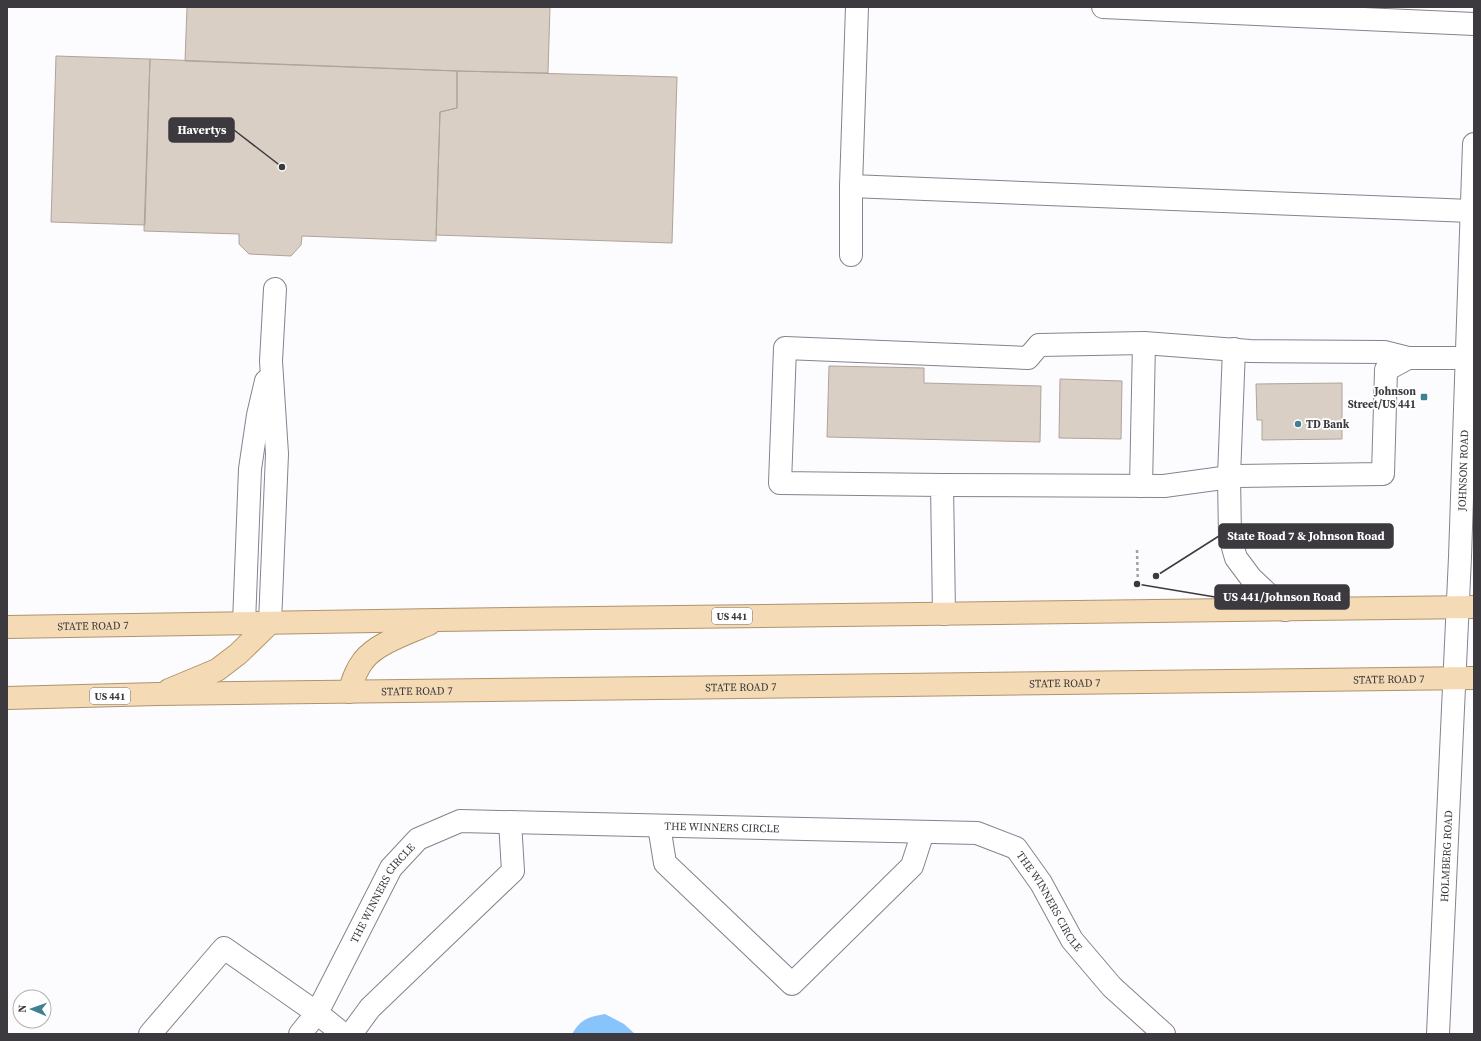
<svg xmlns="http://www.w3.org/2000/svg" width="1481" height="1041" viewBox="0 0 1481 1041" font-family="'Source Serif 4',serif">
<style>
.water{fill:#88c4fb}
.building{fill:#dacfc4;stroke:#aea49a}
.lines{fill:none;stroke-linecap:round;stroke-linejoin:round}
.minor-casing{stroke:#87828f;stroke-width:24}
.major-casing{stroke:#af936c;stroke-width:24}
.path{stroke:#a2a1a5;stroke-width:2.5;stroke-dasharray:3 3;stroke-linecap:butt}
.minor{stroke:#fff;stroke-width:22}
.major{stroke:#f4dbb5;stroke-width:22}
.poi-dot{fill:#408093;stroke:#fff;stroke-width:1.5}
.labels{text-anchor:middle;stroke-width:3.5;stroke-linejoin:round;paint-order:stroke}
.shield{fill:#fff;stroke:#767579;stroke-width:1}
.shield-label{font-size:10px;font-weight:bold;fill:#3c3a3f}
.poi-label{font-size:11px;font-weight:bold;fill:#3c3a3f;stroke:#fff;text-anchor:end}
.street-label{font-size:11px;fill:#3c3a3f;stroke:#fff}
.leader{fill:none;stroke:#3c3a3f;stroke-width:1.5}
.callout-dot{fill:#3c3a3f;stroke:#fff;stroke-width:1.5}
.callout{fill:#3c3a3f;stroke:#3c3a3f;stroke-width:1.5}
.callout-label{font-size:12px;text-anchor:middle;font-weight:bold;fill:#fff}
</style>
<rect width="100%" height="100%" fill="#fcfbfe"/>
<path class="water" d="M605,1014L624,1024L635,1034H572C581,1019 588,1017 605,1014Z"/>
<path class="building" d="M187,7H550L548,73L457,71L185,61Z
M56,56L150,59L145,225L51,222Z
M150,59L457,71V108L440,112L436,241L302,236L301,245L291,256L249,254L239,244V234L144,231Z
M457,71L677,77L672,243L436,235L440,112L457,108Z
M829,366L924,368V383L1041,386L1040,442L827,437Z
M1060,379L1122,381L1121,439L1059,438Z
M1342,383V439L1262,440V420H1257L1256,384Z"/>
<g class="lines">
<defs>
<g id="minor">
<path d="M1103,7L1474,24"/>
<path d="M851,186L1471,211"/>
<path d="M851,255V186L857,7"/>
<path d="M1234,349L1229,476L1230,537L1236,558L1251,578L1285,610"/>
<path d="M942,485L1164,486L1237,476L1383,474L1386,370L1408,358"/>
<path d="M1141,486L1144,343"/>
<path d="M944,614L942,485L780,483L785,348L1028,358L1039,345L1144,343L1250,351L1384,352L1408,358H1466"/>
<path d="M244,623L250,469L258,415L266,381"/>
<path d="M270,623L277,454L271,361L275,289"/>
<path d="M659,826L665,863L792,984L912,866L923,832"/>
<path d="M150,1034L224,948L317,1013L343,1034"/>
<path id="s1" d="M300,1034L317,1013L391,868L418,839L460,821L977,833L1016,848L1041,883L1072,940L1112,987L1164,1034"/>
<path d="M351,1034L370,1008L513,871L510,822"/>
<path id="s2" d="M1438,1034L1460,557L1474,144"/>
</g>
<g id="major">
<path id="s3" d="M7,627L437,620L1474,607"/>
<path d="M169,690L217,670L238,654L270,623"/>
<path d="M349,692C353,680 356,670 363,661C375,644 410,632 429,624"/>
<path id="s4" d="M7,698L157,694L1474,678"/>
</g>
</defs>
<use href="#minor" class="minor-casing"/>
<use href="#major" class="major-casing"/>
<path class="path" d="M1137,550L1138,588"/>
<use href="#minor" class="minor"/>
<use href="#major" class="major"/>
</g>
<g class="poi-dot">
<rect x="1420" y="393" width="8" height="8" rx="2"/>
<circle cx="1298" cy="424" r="4"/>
</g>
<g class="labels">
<g class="shield">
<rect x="712" y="608" width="40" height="16" rx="3"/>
<rect x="90" y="688" width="40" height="16" rx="3"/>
</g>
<g class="shield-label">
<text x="732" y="620">US 441</text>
<text x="110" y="700">US 441</text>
</g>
<g class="poi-label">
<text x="1416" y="395">Johnson<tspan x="1416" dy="13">Street/US 441</tspan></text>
<text x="1306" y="428" text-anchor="start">TD Bank</text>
</g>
<g class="street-label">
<text dy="4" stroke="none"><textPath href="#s2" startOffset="564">JOHNSON ROAD</textPath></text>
<text dy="4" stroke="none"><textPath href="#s3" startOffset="86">STATE ROAD 7</textPath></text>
<text dy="4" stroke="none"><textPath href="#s4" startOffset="1382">STATE ROAD 7</textPath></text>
<text dy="4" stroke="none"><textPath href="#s4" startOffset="1058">STATE ROAD 7</textPath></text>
<text dy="4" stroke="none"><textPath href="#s4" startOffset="734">STATE ROAD 7</textPath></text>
<text dy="4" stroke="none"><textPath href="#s4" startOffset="410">STATE ROAD 7</textPath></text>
<text dy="4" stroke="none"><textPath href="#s1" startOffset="537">THE WINNERS CIRCLE</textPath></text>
<text dy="4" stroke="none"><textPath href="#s2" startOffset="178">HOLMBERG ROAD</textPath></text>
<text dy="4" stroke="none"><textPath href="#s1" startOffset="164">THE WINNERS CIRCLE</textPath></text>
<text dy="4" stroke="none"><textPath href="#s1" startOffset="897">THE WINNERS CIRCLE</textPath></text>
</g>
</g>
<path class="leader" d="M282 167L234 130M1156 576L1219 536M1137 584L1215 597"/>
<g class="callout-dot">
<circle cx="282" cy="167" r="4"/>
<circle cx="1156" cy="576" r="4"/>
<circle cx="1137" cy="584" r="4"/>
</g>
<g class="callout">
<rect x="169" y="118" width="65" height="24" rx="4"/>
<rect x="1219" y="524" width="174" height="24" rx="4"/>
<rect x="1215" y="585" width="134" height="24" rx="4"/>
</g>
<g class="callout-label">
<text x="202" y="134">Havertys</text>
<text x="1306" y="540">State Road 7 &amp; Johnson Road</text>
<text x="1282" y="601">US 441/Johnson Road</text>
</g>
<rect width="1481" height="1041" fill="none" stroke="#3c3a3f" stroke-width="16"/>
<g transform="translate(32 1009) rotate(272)"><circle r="19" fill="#ffffff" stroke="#b1b0b2"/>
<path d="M0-3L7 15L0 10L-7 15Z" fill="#408093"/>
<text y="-6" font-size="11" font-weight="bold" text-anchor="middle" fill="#3c3a3f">N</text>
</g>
</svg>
